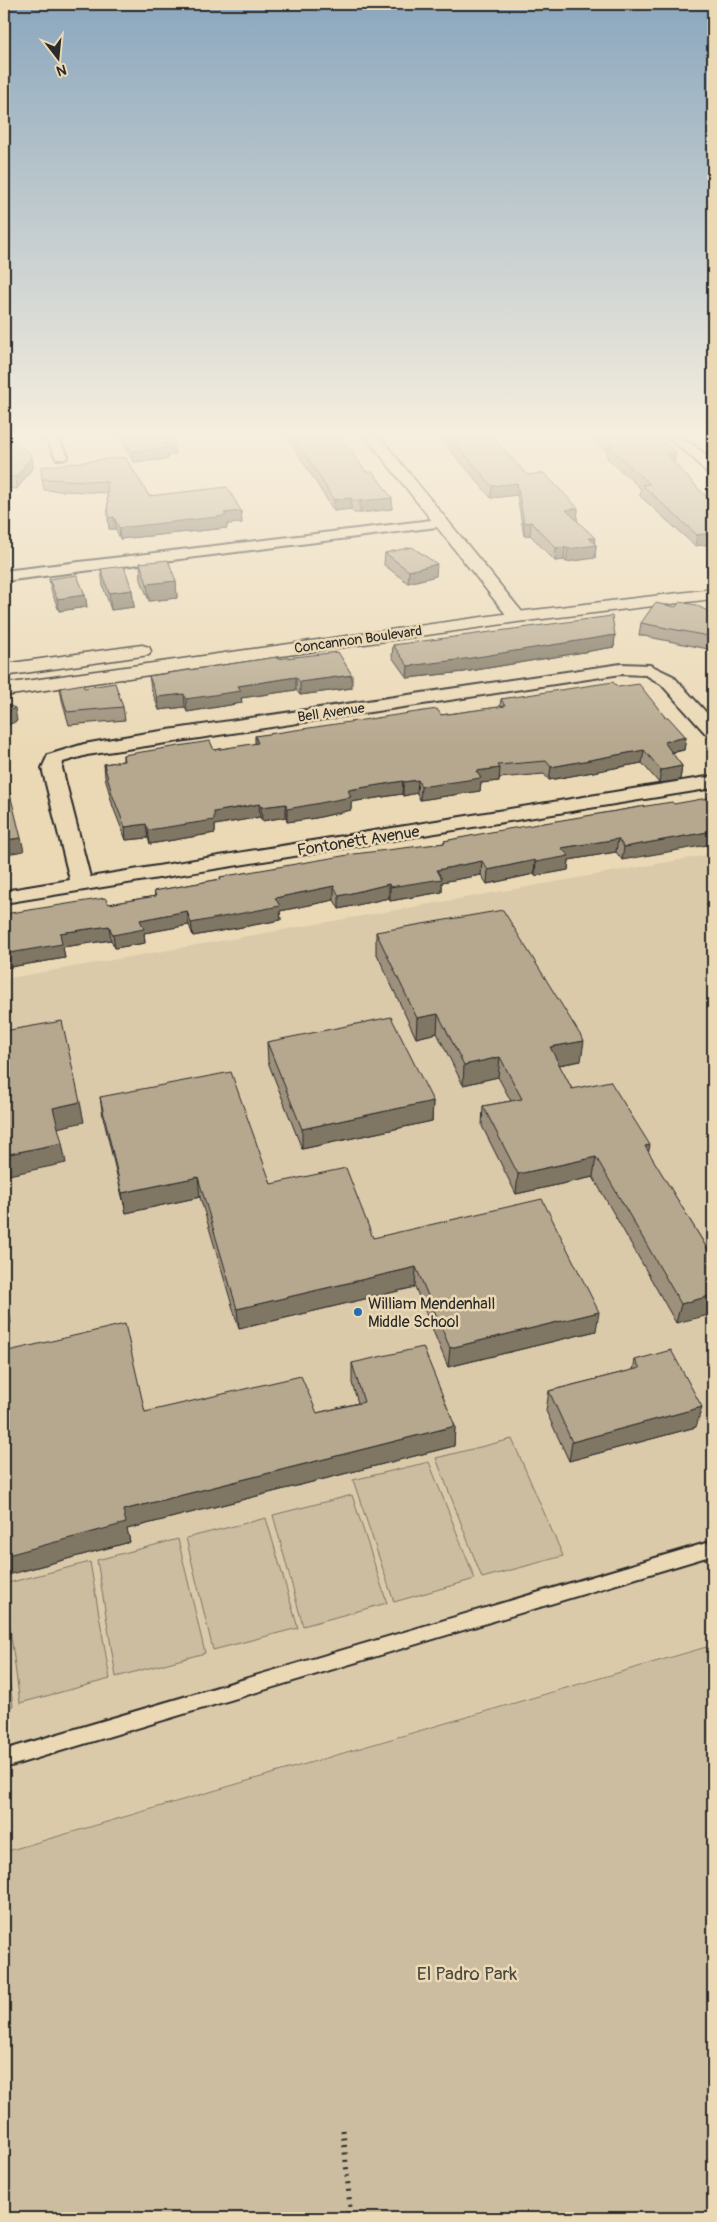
<svg xmlns="http://www.w3.org/2000/svg" width="717" height="2222" viewBox="0 0 717 2222" font-family="Pangolin,sans-serif">
<style>
.built{fill:#dbcaaa}
.green{fill:#ccbda0;stroke:#7c7466}
.lines{fill:none;stroke-linecap:round;stroke-linejoin:round}
.service-casing{stroke:#2b2b2b;stroke-width:4}
.minor-casing{stroke:#2b2b2b;stroke-width:4}
.tertiary-casing{stroke:#2b2b2b;stroke-width:3}
.secondary-casing{stroke:#2b2b2b;stroke-width:3}
.path{stroke:#2b2b2b;stroke-width:5;stroke-dasharray:2 5.5;stroke-linecap:butt}
.service{fill:#ebd9b6;fill-rule:evenodd}
.minor{fill:#ebd9b6;fill-rule:evenodd}
.tertiary{fill:#ebd9b6;fill-rule:evenodd}
.secondary{fill:#ebd9b6;fill-rule:evenodd}
.wall{fill:#9d907b;stroke:#2b2b2b}
.shaded-wall{fill:#7f7664;stroke:#2b2b2b}
.building{fill:#b6a88f;stroke:#2b2b2b}
.poi-dot{fill:#1f6fb2;stroke:#ebd9b6;stroke-width:2}
.labels{text-anchor:middle;stroke-width:5;stroke-linejoin:round;paint-order:stroke}
.far-street-label{font-size:14px;fill:#2b2b2b;stroke:#ebd9b6}
.street-label{font-size:16px;fill:#2b2b2b;stroke:#ebd9b6}
.poi-label{font-size:16px;fill:#2b2b2b;stroke:#ebd9b6;text-anchor:start}
.near-park-label{font-size:19px;fill:#4b4842;stroke:#ebd9b6}
</style>
<rect width="100%" height="100%" fill="#ebd9b6"/>
<filter id="ink" filterUnits="userSpaceOnUse"><feTurbulence type="fractalNoise" baseFrequency=".02" numOctaves="2"/><feDisplacementMap in="SourceGraphic" scale="10" xChannelSelector="R" yChannelSelector="G"/><feConvolveMatrix kernelMatrix="1 2 1 2 8 2 1 2 1" color-interpolation-filters="sRGB"/></filter>
<g filter="url(#ink)">
<path class="built" d="M713,854V1644L4,1851V979Z"/>
<path class="green" d="M512,1439L563,1556L482,1578L436,1458Z
M429,1462L475,1579L394,1602L353,1480Z
M352,1495L387,1603L303,1626L273,1515Z
M266,1518L298,1628L213,1650L186,1538Z
M178,1539L205,1653L116,1677L97,1560Z
M90,1562L110,1679L20,1703L4,1584Z
M4,1639L13,1706L4,1708Z
M713,1645V2218H4V1852Z"/>
<g class="lines">
<defs>
<path id="service" d="M713,1541V1555L4,1768V1750Z"/>
<path id="minor" d="M45,436H57L68,456L66,459H56Z
M666,436C686,436 700,449 713,463V475L708,474L693,458Z
M440,519L445,520L447,523L445,526L4,581V571Z
M621,664L650,665L673,676L713,720V736L707,735L661,684L646,675L621,674L87,755L63,762L62,768L90,877L713,776V788L4,903V891L70,880L42,768L48,755L84,744L141,734Z"/>
<path id="tertiary" d="M365,436H379L523,613L526,617L523,621H511Z"/>
<path id="secondary" d="M713,589V599L517,622L4,696V684L517,612Z
M142,645L149,647L151,651L149,655L4,676V664Z"/>
</defs>
<use href="#service" class="service-casing"/>
<use href="#minor" class="minor-casing"/>
<use href="#tertiary" class="tertiary-casing"/>
<use href="#secondary" class="secondary-casing"/>
<path class="path" d="M343,2130L350,2207L346,2218"/>
<use href="#service" class="service"/>
<use href="#minor" class="minor"/>
<use href="#tertiary" class="tertiary"/>
<use href="#secondary" class="secondary"/>
</g>
<path class="wall" d="M4,436L33,467L17,489L4,488Z
M119,436H171L174,444L175,454L168,455V459L133,462Z
M287,436H339L366,472L392,498V509L360,513H354L351,509L334,511Z
M439,436H491L527,475L578,508L577,520L596,545L595,558L566,562L564,560L555,561L530,535L524,536L517,495L491,498Z
M590,436H655L674,463L713,504L695,546L640,496L641,489L607,458V452Z
M125,457L149,496L241,511L242,523L227,524V528L120,539L116,529H109L107,493L44,490L42,479Z
M385,553L436,576L408,583L384,565Z
M140,563L176,581L177,598L149,601L141,580Z
M101,569L132,590L134,607L111,610L103,586Z
M49,579L85,595L87,607L59,611L51,590Z
M676,607L713,614V650L639,635L641,623Z
M615,635L614,647L464,672L407,678L392,657L393,645Z
M277,659L352,688L300,695L296,690L241,698L242,703L187,712L185,707L159,710L151,688L149,676Z
M713,665V683L708,678L711,666Z
M618,687L665,717L686,737L684,750L672,753L682,766L680,780L659,783L642,763L549,780L544,774L499,778V781L481,783L480,791L420,800L417,793L403,796L402,794L351,802V810L316,818L287,822L286,817L262,821L260,817L215,825V833L150,844L148,838L126,840L113,807L105,777L104,764L123,761V755L214,750L255,744V736L441,715L500,707L501,699Z
M60,688L123,707L125,720L69,725L62,700Z
M640,807L622,860L616,852L569,860L568,870L535,876L534,874L487,884L481,875L442,882V892L390,901L389,898L339,909L334,900L280,911L281,920L193,936L189,925L144,933L145,943L115,948L111,940L63,947L65,958L4,968V914L109,904L155,896L154,891L221,879L220,877L444,843V841Z
M376,932L581,1061L559,1065L572,1089L648,1152L713,1258L676,1323L593,1177L516,1194L482,1126L483,1106L511,1101L498,1077L463,1085L437,1033L416,1038L376,952Z
M267,1042L433,1101L432,1121L302,1149L268,1062Z
M100,1097L271,1184L373,1238L596,1331L448,1367L415,1287L239,1329L200,1197L126,1213L103,1117Z
M4,1352L145,1412L317,1413L358,1403L352,1383V1363L455,1426L454,1446L127,1529L130,1542L4,1576Z
M635,1360L696,1427L569,1461L546,1411L549,1391L633,1370Z"/>
<path class="shaded-wall" d="M165,444H174L175,454L168,455V459L133,462L132,451Z
M676,452L674,463L666,454Z
M32,456L33,467L17,489L16,477Z
M517,483V495L491,498L492,486Z
M351,498V509L334,511V500Z
M392,498V509L360,513V501Z
M578,508L577,521L566,510Z
M241,511L242,523L227,524V528L120,539L119,528Z
M114,517L116,529H109L108,518Z
M531,522L530,535L524,536V523Z
M713,533V544L695,546L697,535Z
M589,538H595L594,546L596,545L595,558L566,562L568,549Z
M565,547L564,560L555,561L556,548Z
M437,564L436,576L408,583L409,571Z
M176,581L177,598L149,601L147,584Z
M132,590L134,607L111,610L109,593Z
M85,595L87,607L59,611L57,599Z
M615,635L614,647L464,672L407,678L408,666Z
M352,675V688L300,695V682Z
M296,677V690L241,698L242,703L187,712L186,699L238,686Z
M184,694L185,707L159,710L157,697Z
M15,708L17,721L4,727V713Z
M686,737L684,750L661,754L664,742Z
M644,750L642,763L549,780L551,767Z
M682,766L680,780L659,783L661,770Z
M500,768L499,781L481,783L480,791L420,800L421,787L476,771Z
M418,780L417,793L403,796V782Z
M403,781L402,794L351,802V810L316,818L287,822V809L348,790Z
M259,804L260,817L215,825V833L150,844L148,830L214,812Z
M286,804V817L262,821L261,807Z
M146,824L148,838L126,840L125,827Z
M713,831V844L622,860L624,847Z
M21,838L24,851L7,854L5,840Z
M618,839L616,852L569,860L568,870L535,876L536,862L561,848Z
M4,857H9L11,870L4,871Z
M535,860L534,874L487,884L488,870Z
M482,861L481,875L442,882V892L390,901V887L437,870Z
M389,884V898L339,909V896Z
M334,886V900L280,911L281,920L193,936L191,923L275,898Z
M187,911L189,925L144,933L145,943L115,948L113,935L140,920Z
M109,926L111,940L63,947L65,958L4,968V954L60,933Z
M438,1014L437,1033L416,1038L417,1018Z
M584,1041L581,1061L547,1067L550,1047Z
M500,1057L498,1077L463,1085L464,1065Z
M433,1101L432,1121L302,1149V1129Z
M80,1102L84,1122L57,1128L53,1108Z
M62,1143L66,1163L4,1176V1155Z
M650,1145L646,1165L645,1146Z
M596,1157L593,1177L516,1194L518,1174Z
M198,1177L200,1197L126,1213L122,1193Z
M416,1267L415,1287L239,1329L237,1309Z
M4,1279L11,1323L4,1325Z
M713,1295V1314L676,1323L681,1304Z
M599,1312L596,1331L448,1367L450,1348Z
M702,1407L696,1427L569,1461L572,1442Z
M455,1426L454,1446L127,1529L130,1542L4,1576V1556L123,1510Z"/>
<path class="building" d="M4,436H10L32,456L16,477H4Z
M123,436H171L174,444H165L167,448L132,451Z
M294,436H339L366,472H373L392,498L360,501H354L351,498L334,500Z
M449,436H491L527,475L544,473L578,508L566,510L595,538H589L596,545L568,549L565,547L556,548L531,522L524,523L517,483L492,486Z
M602,436H655L676,452L666,454L713,504V533L697,535L642,485L650,484L608,447L614,446Z
M125,457L149,496L227,487L241,511L224,513L226,516L119,528L114,517L108,518L107,482L42,479L41,467Z
M412,547L437,564L409,571L385,553Z
M168,560L176,581L147,584L140,563Z
M124,566L132,590L109,593L101,569Z
M77,575L85,595L57,599L49,579Z
M680,602L696,605L713,614V637L641,623L655,603L676,607Z
M612,616L615,635L465,659L408,666L393,645Z
M338,652L352,675L300,682L296,677L238,686L241,691L186,699L184,694L157,697L149,676L277,657V659Z
M613,682L618,687L639,684L665,717H668L686,737L664,742L682,766L661,770L644,750L551,767L546,761L498,765L500,768L476,771L481,778L421,787L418,780L403,782V781L348,790L351,797L315,804L287,809L286,804L261,807L259,804L214,812V820L148,830L146,824L125,827L112,794L104,764L124,761L123,755L210,741L214,750L258,743L255,736L437,709L441,715L505,706L501,699Z
M115,683L123,707L67,712L60,688L83,684L84,688Z
M4,703L15,708L4,713Z
M4,774H5L21,838L5,840L9,857H4Z
M713,797V831L624,847L618,839L561,848L569,856L536,862L535,860L488,870L482,861L437,870L442,879L390,887L389,884L339,896L334,886L275,898L280,906L191,923L187,911L140,920L144,929L113,935L109,926L60,933L62,944L4,954V914L105,898L109,904L156,896L154,891L221,879L220,877L354,854L445,843L444,841L496,831L640,807L672,802L674,804Z
M503,910L584,1041L550,1047L572,1089L610,1081L650,1145L645,1146L713,1258V1295L681,1304L596,1157L518,1174L483,1106L522,1099L500,1057L464,1065L438,1014L417,1018L376,932Z
M391,1017L433,1101L302,1129L267,1042Z
M62,1021L80,1102L53,1108L62,1143L4,1155V1031Z
M231,1072L271,1184L346,1168L373,1238L542,1199L599,1312L450,1348L416,1267L237,1309L198,1177L122,1193L100,1097Z
M4,1291L6,1304H4Z
M125,1324L145,1412L301,1376L317,1413L364,1402L352,1363L423,1347L455,1426L123,1510L126,1523L4,1556V1352Z
M671,1350L702,1407L572,1442L549,1391L640,1368L635,1360Z"/>
</g>
<linearGradient id="sky" x2="0" y2="1"><stop stop-color="#8ba7be"/><stop offset="0.58" stop-color="#f6eede"/><stop offset="1" stop-color="#f6eede" stop-opacity="0"/></linearGradient>
<rect width="717" height="747" fill="url(#sky)"/>
<circle class="poi-dot" cx="358" cy="1312" r="5"/>
<g class="labels">
<g class="far-street-label">
<text transform="translate(358 639) rotate(-8)" y="5">Concannon Boulevard</text>
<text transform="translate(331 712) rotate(-8)" y="5">Bell Avenue</text>
</g>
<g class="street-label">
<text transform="translate(358 840) rotate(-9)" y="6">Fontonett Avenue</text>
</g>
<g class="poi-label">
<text x="368" y="1309">William Mendenhall<tspan x="368" dy="18">Middle School</tspan></text>
</g>
<g class="near-park-label">
<text x="467" y="1980">El Padro Park</text>
</g>
</g>
<rect width="717" height="2222" fill="none" stroke="#ebd9b6" stroke-width="20"/>
<rect x="10" y="10" width="697" height="2202" fill="none" stroke="#2b2b2b" stroke-width="2" filter="url(#ink)"/>
<g transform="translate(58 58) rotate(164)" stroke="#ebd9b6" stroke-width="4" paint-order="stroke">
<path d="M0-4L9 19L0 12L-9 19Z" fill="#2b2b2b"/>
<text y="-8" font-size="14" font-weight="bold" text-anchor="middle" fill="#2b2b2b">N</text>
</g>
</svg>
